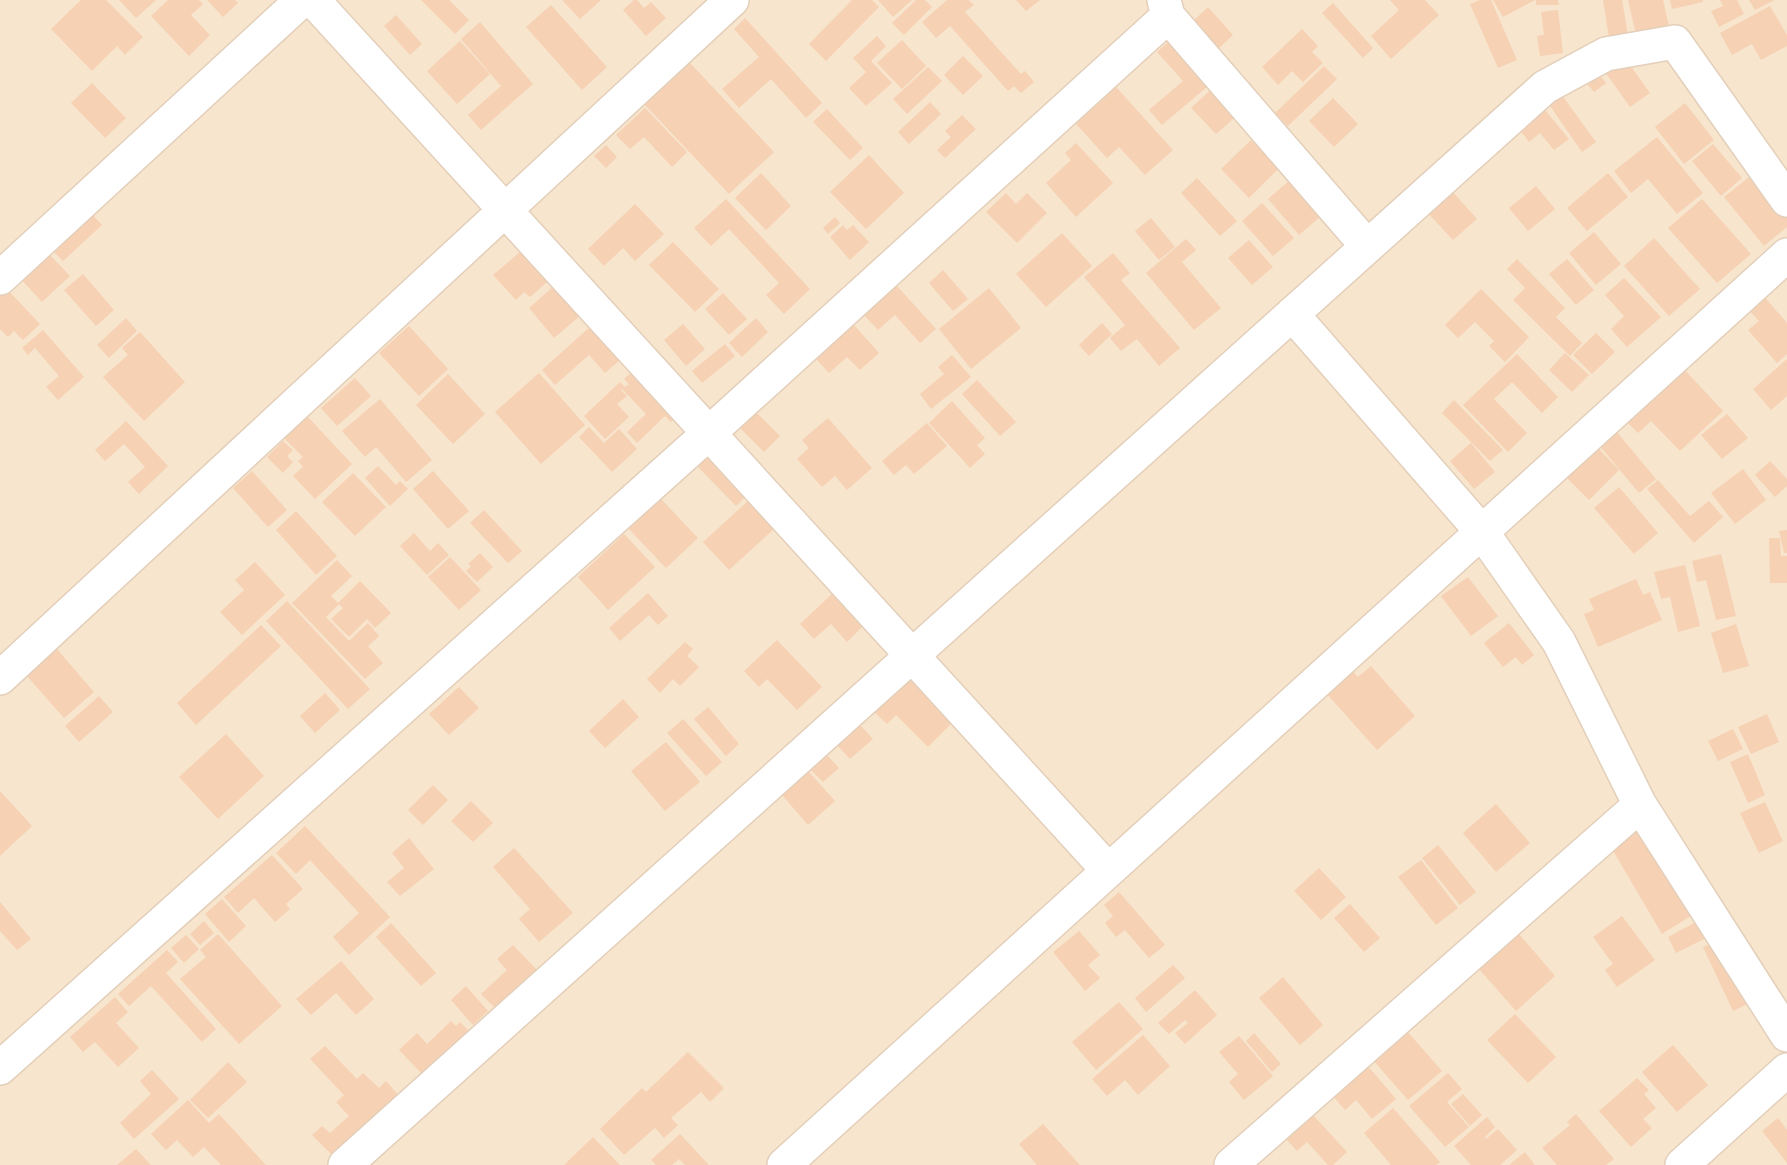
<svg xmlns="http://www.w3.org/2000/svg" width="1787" height="1165" viewBox="0 0 1787 1165" font-family="'Sofia Sans Condensed',sans-serif">
<style>
.residential{fill:#f7e5cd}
.building{fill:#f6d1b4}
.lines{fill:none;stroke-linecap:round;stroke-linejoin:round}
.minor-casing{stroke:#e3cfba;stroke-width:36}
.minor{stroke:#fff;stroke-width:33}
</style>
<rect width="100%" height="100%" fill="#fef4df"/>
<path class="residential" d="M0,0H1787V1165H0Z"/>
<path class="building" d="M81,0H106L143,37L125,55L117,46L92,71L51,29Z
M119,0H156L136,18Z
M168,0H199L203,4L191,15L210,35L189,56L151,16Z
M207,0H235L238,3L223,17Z
M421,0H449L469,20L455,34Z
M562,0H601L580,19Z
M634,0H637L644,8L651,2L666,18L646,36L623,10Z
M852,0H872L879,7L826,61L809,44Z
M878,0H912L893,17Z
M916,0H925L932,7L904,35L892,23Z
M947,0H969L974,5L965,12L1021,74L1025,71L1034,82L1021,93L1014,86L1008,91L950,26L936,38L922,22Z
M1016,0H1040L1026,11Z
M1390,0H1425L1439,15L1391,59L1371,36L1399,10Z
M1480,0H1491L1517,60L1498,68L1470,4Z
M1493,0H1535L1503,17Z
M1536,0H1558L1559,5H1536Z
M1603,0H1622L1628,35L1609,38Z
M1628,0H1663L1669,27L1636,34Z
M1670,0H1703V2L1672,9Z
M1720,0H1737L1744,14L1719,27L1711,11L1723,6Z
M1749,0H1775L1755,10Z
M1333,3L1373,48L1363,58L1322,13Z
M551,5L607,67L582,90L526,27Z
M1770,6L1787,35V46L1761,60L1752,44L1732,55L1720,33Z
M1208,7L1233,35L1218,49L1193,21Z
M1558,10L1563,53L1540,56L1537,36L1544,35L1541,12Z
M396,15L422,44L410,55L384,26Z
M745,18L822,103L806,118L771,79L739,108L722,89L759,57L734,29Z
M480,22L533,84L481,130L468,115L501,86L461,39Z
M1302,29L1318,46L1312,52L1323,63L1303,82L1292,71L1278,85L1262,67Z
M877,36L886,46L871,61L892,83L866,106L849,88L866,72L853,58Z
M1175,36L1214,81L1162,125L1149,110L1183,81L1157,52Z
M902,40L926,66L902,89L877,63Z
M460,41L490,74L457,104L427,71Z
M963,56L983,76L963,95L944,75Z
M1625,58L1650,93L1630,107L1605,72Z
M690,63L774,152L729,194L645,105Z
M1324,66L1337,79L1288,126L1275,113Z
M928,67L942,81L907,114L893,99Z
M1594,68L1606,83L1594,92L1582,78Z
M92,83L126,118L105,138L71,103Z
M1216,85L1241,112L1216,134L1191,108Z
M1116,87L1173,150L1145,175L1119,147L1107,158L1076,124Z
M1561,94L1596,142L1582,152L1548,103Z
M1333,98L1358,124L1334,147L1309,121Z
M930,102L941,114L909,144L898,132Z
M1685,103L1714,140L1684,164L1655,127Z
M645,108L687,152L672,167L644,137L630,149L616,135Z
M827,109L863,148L850,160L813,122Z
M1545,110L1569,139L1554,150L1540,133L1529,142L1520,130Z
M962,115L976,129L945,158L937,150L951,137L945,131Z
M1657,137L1703,193L1677,214L1648,179L1631,193L1614,171Z
M1251,140L1279,168L1249,198L1221,169Z
M1076,143L1113,183L1076,217L1046,183L1071,160L1065,153Z
M1713,144L1742,178L1721,196L1692,161Z
M606,145L617,157L606,168L594,156Z
M869,155L904,193L866,229L830,192Z
M1757,171L1787,208V227L1764,246L1724,197Z
M761,173L791,206L766,230L735,198Z
M1608,173L1628,197L1587,231L1567,208Z
M1296,175L1327,211L1299,235L1268,199Z
M1197,178L1237,221L1220,236L1181,193Z
M1536,186L1555,209L1528,231L1509,208Z
M1451,190L1477,219L1453,240L1426,211Z
M1006,193L1016,204L1027,193L1047,213L1017,243L986,212Z
M726,199L810,289L784,314L766,295L779,283L729,229L711,246L694,228Z
M1702,199L1751,254L1717,283L1668,228Z
M1262,203L1294,238L1273,256L1242,221Z
M635,204L664,234L635,261L623,248L604,266L588,249Z
M90,212L102,225L63,261L51,249Z
M835,217L840,223L828,234L823,228Z
M1151,218L1175,247L1159,260L1135,231Z
M843,225L847,230L853,225L869,242L850,260L830,237Z
M1594,232L1621,264L1596,285L1569,253Z
M1062,233L1092,266L1046,307L1016,274Z
M1654,238L1700,289L1669,316L1624,266Z
M1186,239L1196,250L1182,262L1221,308L1194,330L1146,273Z
M1249,240L1273,267L1252,285L1228,258Z
M673,242L719,289L695,312L649,265Z
M527,246L554,276L530,297L524,292L516,300L493,275Z
M48,253L70,276L42,302L20,278Z
M1113,253L1130,273L1121,280L1180,348L1159,366L1137,339L1121,351L1110,338L1125,325L1084,277Z
M1517,259L1565,308L1556,317L1582,343L1570,356L1513,300L1525,288L1507,269Z
M1567,259L1594,290L1576,305L1549,274Z
M943,270L968,299L953,311L929,283Z
M83,274L114,310L96,326L64,290Z
M1624,278L1661,317L1627,347L1611,329L1624,316L1605,295Z
M555,285L581,315L554,338L529,308Z
M897,286L936,329L920,343L895,315L878,330L864,315Z
M5,287L40,324L23,340L14,331L8,337L0,329V292Z
M989,288L1021,328L971,369L939,329Z
M1481,289L1529,337L1505,362L1489,346L1494,341L1475,322L1458,338L1445,325Z
M723,293L747,319L729,335L705,309Z
M1761,293L1787,323V354L1777,363L1748,330L1759,321L1746,307Z
M126,318L137,331L109,358L97,345Z
M756,318L768,332L742,357L729,343Z
M1102,323L1112,334L1089,356L1079,345Z
M683,324L705,349L686,366L664,340Z
M592,325L622,358L605,373L589,355L555,385L542,370Z
M854,325L879,353L860,370L847,357L829,373L816,359Z
M409,326L448,369L419,396L379,353Z
M43,330L84,377L58,400L46,387L59,376L35,348L28,355L22,348Z
M140,332L185,382L144,421L103,377L128,355L122,348Z
M1596,333L1615,352L1592,374L1573,355Z
M725,344L735,356L702,383L692,371Z
M1565,353L1589,375L1572,392L1549,370Z
M1517,354L1558,397L1542,413L1512,382L1494,399L1527,433L1508,452L1463,405Z
M952,355L971,377L931,409L920,394L944,374L938,367Z
M1787,359V396L1771,410L1753,389Z
M1681,366L1723,411L1680,451L1651,421L1638,433L1624,419Z
M635,369L679,414L671,422L665,416L637,443L627,432L646,414L622,389L621,390L627,396L617,404L629,417L605,439L584,416L620,382L625,387L629,384L624,379Z
M539,373L585,425L541,464L495,412Z
M448,374L485,414L453,444L416,405Z
M355,378L371,396L337,426L321,408Z
M977,380L1016,422L1000,436L962,394Z
M380,399L432,460L406,482L376,447L365,457L342,431Z
M1454,400L1503,450L1490,461L1442,413Z
M952,401L985,438L977,445L985,454L970,468L929,423Z
M754,410L780,436L764,452L738,426Z
M1727,414L1748,438L1722,459L1701,435Z
M306,415L352,464L315,499L293,476L303,467L298,461L303,457L283,437Z
M828,418L872,468L847,490L835,476L822,487L797,459L809,448L802,440Z
M126,421L168,466L139,494L128,482L145,467L124,444L105,461L95,450Z
M927,423L947,446L914,474L906,465L894,475L882,461Z
M589,427L604,443L619,429L637,449L612,472L579,437Z
M1616,431L1656,479L1639,493L1599,445Z
M283,441L293,450L287,456L293,462L283,473L267,457Z
M1471,443L1495,472L1474,489L1450,461Z
M1596,446L1619,470L1589,500L1565,476Z
M710,452L749,493L736,506L696,465Z
M1770,461L1787,479V486L1775,497L1755,475Z
M378,466L396,485L400,481L408,489L390,506L365,478Z
M1743,469L1766,500L1735,524L1711,493Z
M252,471L287,510L268,527L233,488Z
M433,471L469,511L448,529L413,489Z
M353,473L386,507L355,536L322,502Z
M1658,480L1690,516L1709,501L1723,517L1694,543L1647,489Z
M1619,487L1658,533L1634,554L1594,508Z
M661,499L698,538L666,568L629,529Z
M749,500L775,528L729,570L703,542Z
M484,510L522,551L508,563L470,523Z
M296,511L337,556L316,575L276,530Z
M1787,530V553H1784L1779,531Z
M414,533L430,551L438,543L449,555L427,575L400,546Z
M624,534L655,567L608,610L578,577Z
M1769,538H1780L1781,556H1787V583H1770Z
M480,553L493,567L477,582L466,571L471,566L468,564Z
M1721,554L1736,616L1716,620L1706,580L1697,582L1692,561Z
M450,557L481,590L459,610L428,577Z
M337,560L352,576L331,596L339,604L326,617L349,641L368,623L379,636L368,646L383,663L365,679L292,603Z
M255,562L285,595L242,635L220,612L244,590L235,580Z
M1685,565L1700,626L1678,632L1670,597L1661,599L1654,572Z
M1468,577L1498,616L1471,636L1441,596Z
M1636,579L1643,595L1650,592L1662,620L1598,647L1584,614L1594,610L1589,599Z
M360,581L391,613L375,628L367,619L349,637L331,619L343,608L338,603Z
M834,592L864,625L847,642L831,624L814,639L800,624Z
M648,593L668,616L658,625L649,615L620,641L609,628Z
M287,601L370,689L348,709L266,621Z
M1509,623L1534,655L1522,665L1516,657L1503,667L1484,643Z
M1736,624L1749,666L1723,673L1711,633Z
M261,625L281,646L196,725L177,703Z
M777,640L822,687L797,710L767,679L759,687L744,671Z
M685,642L693,649L687,656L699,667L680,686L673,679L660,693L647,679Z
M56,648L94,692L64,718L26,675Z
M1371,666L1415,716L1377,750L1326,693L1351,669L1358,677Z
M908,676L954,721L928,747L896,715L887,724L873,711Z
M459,687L479,708L449,735L429,714Z
M325,693L340,710L315,733L300,716Z
M99,696L113,712L79,742L65,726Z
M623,699L639,717L605,748L589,731Z
M708,707L739,744L726,756L694,719Z
M1767,714L1779,742L1751,754L1738,727Z
M683,719L722,762L706,776L667,733Z
M859,724L873,739L850,759L836,744Z
M1733,729L1743,749L1718,761L1708,741Z
M226,734L264,776L218,819L179,777Z
M666,742L700,782L665,811L631,771Z
M1748,754L1765,795L1748,803L1730,762Z
M827,755L839,768L823,782L811,770Z
M809,772L835,801L808,825L782,795Z
M433,785L448,800L423,825L408,810Z
M0,791L32,826L0,856Z
M471,801L493,823L473,842L451,821Z
M1765,802L1783,841L1759,853L1740,813Z
M1496,804L1530,843L1496,872L1463,833Z
M1643,822L1697,912L1662,934L1612,849Z
M305,826L390,917L349,955L333,937L359,913L310,860L296,874L276,853Z
M409,838L434,869L400,896L387,882L404,868L392,853Z
M1438,845L1476,892L1460,905L1422,858Z
M514,848L573,913L539,942L519,919L530,909L493,867Z
M272,855L303,889L286,904L290,909L275,922L254,898L238,913L224,897Z
M1421,860L1458,908L1436,925L1398,877Z
M1319,868L1346,897L1321,920L1294,891Z
M1119,892L1165,945L1149,958L1125,930L1116,937L1105,923L1113,916L1104,905Z
M222,899L246,926L229,942L205,914Z
M0,902L31,939L17,950L0,931Z
M1350,904L1380,938L1364,952L1334,918Z
M1622,916L1655,960L1617,987L1605,970L1613,964L1593,937Z
M1700,920L1708,937L1676,953L1668,937Z
M204,921L214,933L200,945L190,934Z
M391,923L436,973L421,986L376,937Z
M1079,931L1100,955L1088,965L1100,978L1085,991L1053,952Z
M218,934L282,1006L239,1044L180,979L206,957L200,950Z
M1519,934L1555,976L1516,1011L1479,969Z
M186,935L199,949L184,963L171,948Z
M1717,941L1748,1004L1733,1011L1703,947Z
M513,945L537,970L495,1008L481,994L507,970L497,959Z
M167,950L178,962L166,973L216,1029L202,1042L151,986L129,1006L118,994Z
M341,961L374,999L356,1015L336,993L311,1015L296,999Z
M1173,965L1185,978L1146,1012L1135,998Z
M1283,977L1323,1025L1300,1045L1259,998Z
M466,986L488,1011L473,1025L451,1000Z
M1195,990L1217,1015L1185,1044L1175,1033L1188,1023L1185,1020L1169,1034L1158,1023Z
M115,997L128,1012L116,1023L139,1048L118,1067L95,1042L83,1052L70,1037Z
M1119,1002L1143,1029L1096,1070L1072,1042Z
M1515,1014L1556,1057L1528,1083L1487,1040Z
M451,1021L456,1026L460,1022L473,1035L427,1079L399,1050L417,1033L427,1044Z
M1406,1030L1442,1071L1408,1100L1372,1059Z
M1254,1033L1281,1064L1272,1072L1246,1041Z
M1143,1035L1170,1066L1138,1095L1125,1080L1107,1096L1092,1079Z
M1239,1036L1273,1076L1244,1100L1229,1082L1238,1074L1219,1052Z
M1673,1045L1708,1085L1677,1112L1642,1072Z
M325,1046L357,1079L363,1073L379,1088L386,1081L400,1097L335,1158L312,1135L322,1126L330,1133L349,1116L336,1102L344,1095L310,1059Z
M688,1052L724,1088L710,1102L701,1092L671,1118L678,1125L664,1138L655,1128L624,1155L600,1129L642,1088L646,1092Z
M228,1062L247,1082L208,1118L190,1100Z
M1367,1065L1396,1099L1372,1119L1356,1100L1345,1110L1332,1095Z
M152,1070L179,1099L134,1139L120,1123L151,1094L140,1081Z
M1448,1073L1462,1089L1447,1102L1469,1127L1445,1147L1409,1106Z
M1637,1078L1649,1090L1644,1094L1656,1108L1643,1119L1652,1128L1631,1147L1599,1111Z
M1463,1094L1482,1115L1470,1126L1451,1104Z
M188,1100L209,1123L219,1114L266,1165H221L204,1147L193,1157L177,1140L166,1150L151,1134Z
M1393,1108L1440,1162L1436,1165H1391L1364,1133Z
M1312,1114L1347,1152L1333,1165H1328L1307,1142L1297,1151L1286,1139Z
M1576,1114L1614,1159L1606,1165H1557L1542,1148L1570,1125L1567,1122Z
M1487,1117L1495,1127L1485,1137L1486,1139L1498,1129L1517,1150L1500,1165H1471L1454,1146Z
M1778,1118L1787,1130V1163L1762,1131Z
M1043,1124L1080,1165H1037L1019,1144Z
M680,1134L709,1165H685L679,1159L672,1165H656L651,1160Z
M593,1137L620,1165H564Z
M136,1149L151,1165H117Z
M1525,1152L1535,1165H1509Z"/>
<g class="lines">
<defs>
<path id="minor" d="M313,0L1108,870
M1164,0L1168,16L1367,246
M0,278L302,0
M1292,314L1482,532L1559,642L1640,805L1787,1035
M0,678L732,0
M0,1068L709,433L1168,16
M345,1165L1545,87L1606,54L1675,42L1787,200
M784,1165L1787,255
M1231,1165L1640,805
M1682,1165L1787,1070"/>
</defs>
<use href="#minor" class="minor-casing"/>
<use href="#minor" class="minor"/>
</g>
</svg>
